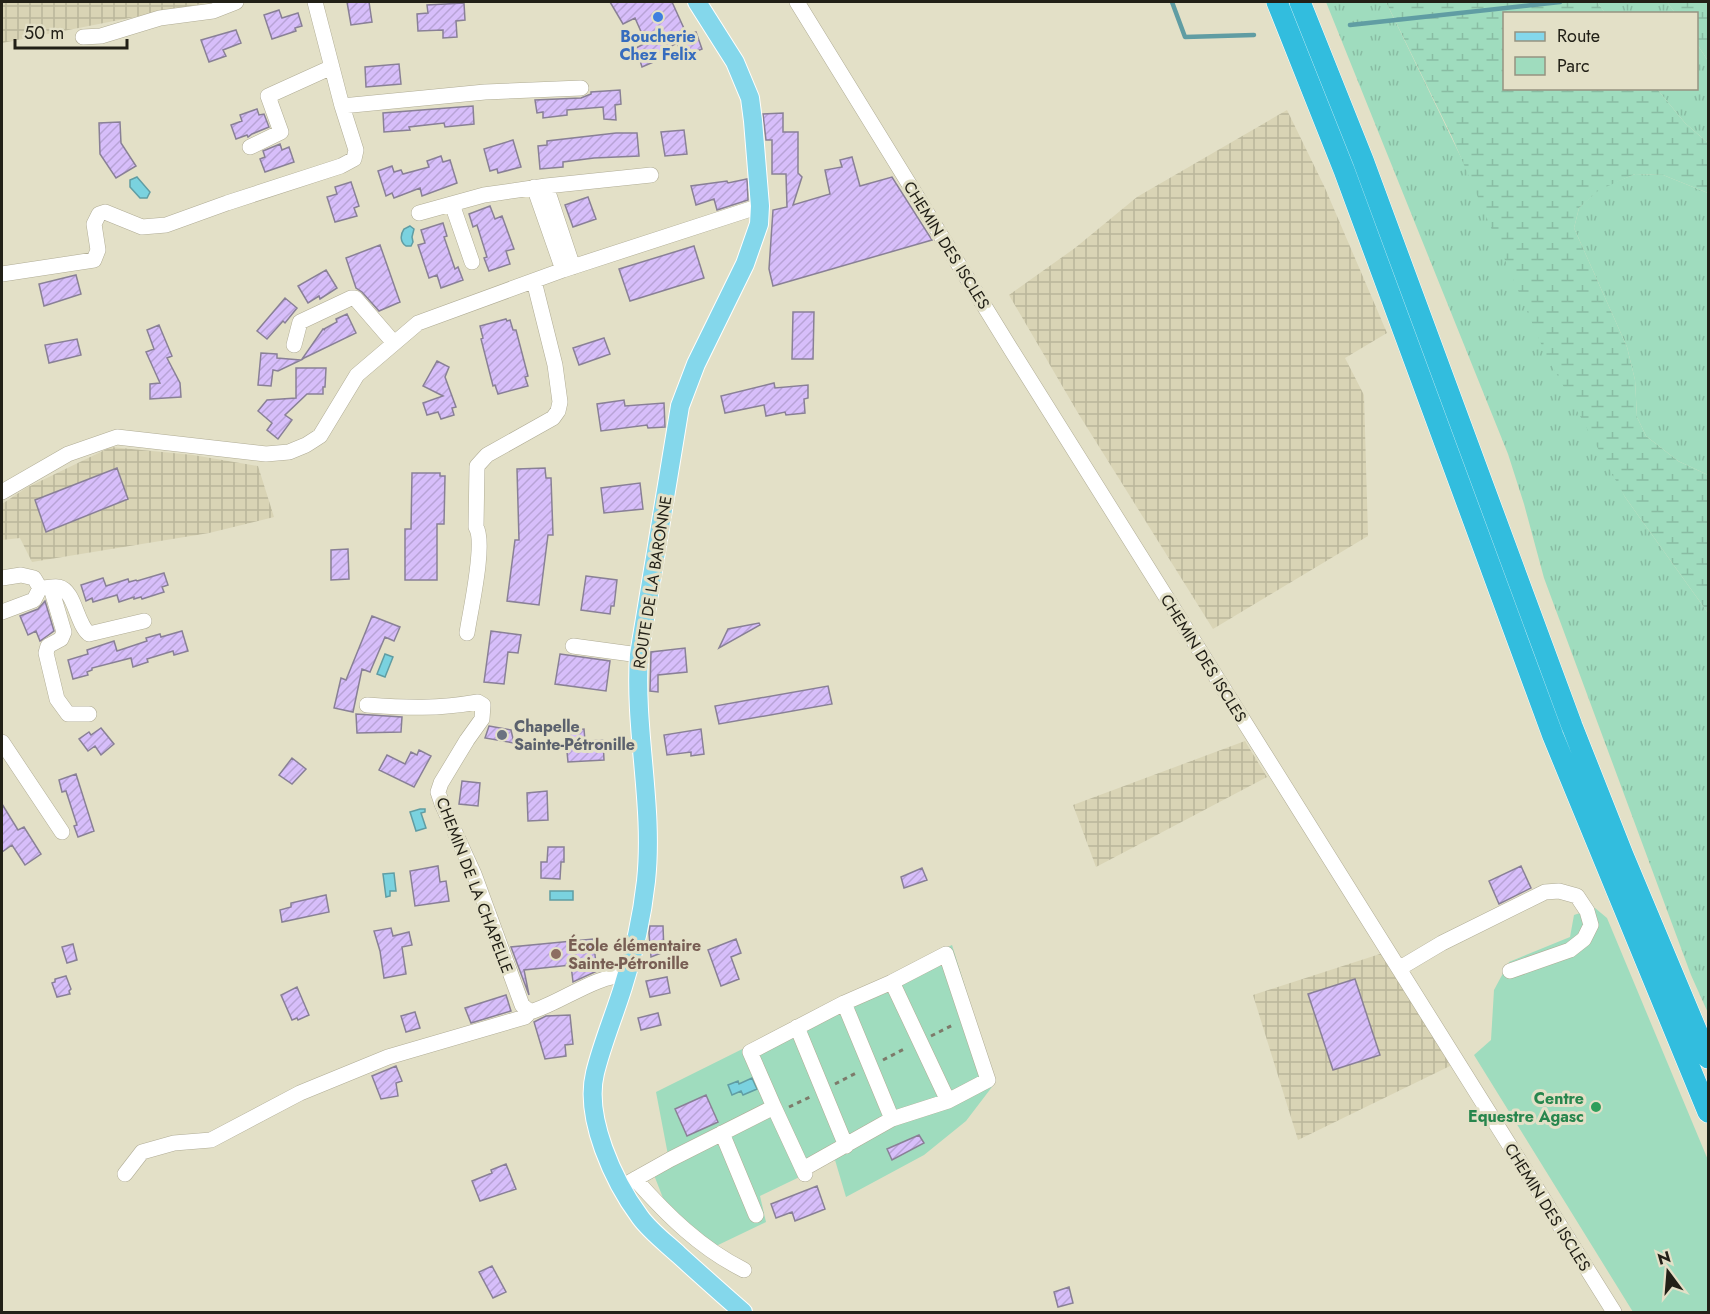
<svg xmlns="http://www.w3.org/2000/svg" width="1710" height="1314" viewBox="0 0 1710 1314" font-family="Jost,sans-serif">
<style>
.industrial{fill:url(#industrial-grid)}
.grass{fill:url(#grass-tufts)}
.wetland{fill:url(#wetland-marsh)}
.park{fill:#9fdcbe}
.water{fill:#7ad2df;stroke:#609da3;stroke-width:1.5}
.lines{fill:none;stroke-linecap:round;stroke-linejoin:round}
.stream{stroke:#609da3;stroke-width:4.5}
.building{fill:url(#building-hatch);stroke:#898096;stroke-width:1.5}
.minor-casing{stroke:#b0ac95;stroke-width:16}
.major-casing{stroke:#fff;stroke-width:20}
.highway-casing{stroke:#fff;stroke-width:22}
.path{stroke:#7d7a6a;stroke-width:3;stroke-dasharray:4.5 4.5;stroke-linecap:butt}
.minor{stroke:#fff;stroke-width:15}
.major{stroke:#84d7eb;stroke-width:18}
.highway{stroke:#32bdde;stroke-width:21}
.shop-dot{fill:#3f7fe0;stroke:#e3e0c7;stroke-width:2}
.worship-dot{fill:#6b7280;stroke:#e3e0c7;stroke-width:2}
.education-dot{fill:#8d6e63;stroke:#e3e0c7;stroke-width:2}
.leisure-dot{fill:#2e9e5b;stroke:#e3e0c7;stroke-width:2}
.labels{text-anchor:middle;stroke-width:6;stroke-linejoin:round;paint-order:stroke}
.shop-label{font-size:16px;font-weight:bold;fill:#366cbe;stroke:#e3e0c7}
.street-label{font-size:16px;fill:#222017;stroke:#e3e0c7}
.worship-label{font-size:16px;font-weight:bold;fill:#5b616d;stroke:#e3e0c7;text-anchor:start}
.education-label{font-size:16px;font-weight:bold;fill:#785e54;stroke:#e3e0c7;text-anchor:start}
.leisure-label{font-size:16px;font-weight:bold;fill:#27864d;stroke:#e3e0c7;text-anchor:end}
</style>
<defs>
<pattern id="industrial-grid" width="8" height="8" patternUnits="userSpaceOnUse" patternTransform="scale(1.5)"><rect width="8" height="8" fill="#d9d4b5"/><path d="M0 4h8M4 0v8" fill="none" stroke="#bab69b"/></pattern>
<pattern id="grass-tufts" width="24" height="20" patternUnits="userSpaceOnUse" patternTransform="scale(1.5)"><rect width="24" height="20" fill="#9fdcbe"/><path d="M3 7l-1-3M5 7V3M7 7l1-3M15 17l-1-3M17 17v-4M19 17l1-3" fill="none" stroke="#89bca3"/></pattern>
<pattern id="wetland-marsh" width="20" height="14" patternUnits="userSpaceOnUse" patternTransform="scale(1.5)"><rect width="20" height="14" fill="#9fdcbe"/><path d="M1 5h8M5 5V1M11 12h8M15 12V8" fill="none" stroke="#89bca3"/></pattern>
<pattern id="building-hatch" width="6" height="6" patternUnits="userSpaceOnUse" patternTransform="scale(1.5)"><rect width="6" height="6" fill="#d7befa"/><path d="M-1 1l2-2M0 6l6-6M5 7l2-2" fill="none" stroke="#b8a3d6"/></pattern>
</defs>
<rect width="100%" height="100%" fill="#e3e0c7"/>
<path class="industrial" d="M2,2H211L2,43Z
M1287,110L1325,188L1387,333L1345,358L1364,395L1368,536L1213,629L1078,413L1009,295L1075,248L1137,197Z
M111,447L193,455L258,466L274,517L209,533L32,562L20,538L2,540V504L26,488Z
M1245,741L1267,777L1096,867L1073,805Z
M1383,953L1452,1065L1298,1140L1253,995Z"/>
<path class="grass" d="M1326,2H1386L1625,497L1708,613V1013L1691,975L1544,578L1524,504L1508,454Z
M1597,2H1667L1675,13H1605Z
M1697,44L1708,61V143L1685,123L1657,89L1696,88Z
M1635,174L1663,175L1708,193V475L1678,461L1646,436L1637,417L1635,380L1627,347L1574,228L1579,208L1599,189Z"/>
<path class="wetland" d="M1386,2H1597L1605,13L1504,14V88L1657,89L1685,123L1708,143V193L1663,175L1635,174L1599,190L1579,208L1574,228L1627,347L1635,380L1637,417L1646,436L1678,461L1708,475V613L1625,497L1545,353L1452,137Z
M1667,2H1708V61L1697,44L1696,14L1675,13Z"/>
<path class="park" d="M1595,908L1607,918L1708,1160V1312H1633L1474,1055L1491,1040L1494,990L1509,962L1570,937L1574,915Z
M952,945L995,1083L966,1121L924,1155L846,1197L835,1160L760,1196L766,1222L716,1246L688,1226L663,1198L654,1175L668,1155L656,1092Z"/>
<path class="water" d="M137,177L150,192L147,198H140L130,187V180Z
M410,226L414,229L412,237L413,242L411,246H406C400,242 400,235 404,229Z
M385,654L393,657L385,677L377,674Z
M420,809H425V812L421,813L426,828L416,831L410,812Z
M394,873L396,891H390V896L386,897L383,874Z
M550,891H573V900H550Z
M752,1078L757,1089L743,1095L741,1091L732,1095L728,1085L738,1081L739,1084Z"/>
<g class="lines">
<path class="stream" d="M1172,2L1185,37L1254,35
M1350,25L1560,2"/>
</g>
<path class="building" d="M347,2H369L372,22L351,25Z
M610,2H672L687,35L696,32L702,49L686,55L683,49L680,51L677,43L656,54L658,60L642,67L636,48L646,43L635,18L623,24Z
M464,3L465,20L456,21L457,37L443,38V30L418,31L417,14L428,13L427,5Z
M279,10L282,18L298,13L302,26L295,28L296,31L272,39L264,15Z
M236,30L241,43L223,50L226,56L209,62L201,40Z
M399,64L401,84L366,87L365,67Z
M620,90L621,104L615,105L616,120L604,119L603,107L567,110V115L543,118V112L537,113L535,100L581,98L591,94V92Z
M473,106L474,124L445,127L444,123L409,127L410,130L384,132L383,113Z
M257,109L259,115L264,114L269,127L252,134L248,137L247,135L236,139L231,125L242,121L240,115Z
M783,113V132H798V173L802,177L793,205L830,194L825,170L842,167L840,160L852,157L860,186L892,177L932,240L773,286L769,269L773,210L787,207L786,174H772V140H766L763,114Z
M120,122L121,143L136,166L116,178L100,154L99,123Z
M684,130L687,154L665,156L661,132Z
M616,133H637L639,156L594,158L563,162V167L540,169L538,146L547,145V141Z
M513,140L521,167L498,173L497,169L490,171L484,149Z
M280,144L282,150L289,147L294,162L265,172L260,159L265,157L263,151Z
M441,156L443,162L450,160L457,183L422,196L420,188L394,198L392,193L386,196L378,171L392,166L394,172L401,170L403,174L429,167L427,161Z
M747,179L748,200L717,210L714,199L696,205L691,186L727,181L728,183Z
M351,182L359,206L354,208L357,216L335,222L327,197L337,194L335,187Z
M588,197L596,219L573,227L565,205Z
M490,206L495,219L502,216L514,249L506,251L510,264L489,271L484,258L487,257L477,225L473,227L469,214Z
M443,223L447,236L444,237L455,269L458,267L463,280L441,288L437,275L429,278L418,245L425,243L421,230Z
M380,245L400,302L379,311L362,292L356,288L346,258Z
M694,246L704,278L630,301L619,269Z
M326,270L337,288L320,299L319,296L308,303L298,286Z
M76,275L81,294L44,306L39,284Z
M285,298L297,308L285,323L283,321L267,339L257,331Z
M793,312H814L813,359H792Z
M347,314L356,333L302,359L323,329L325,330L324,329L337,322L336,319Z
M506,319L507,321L510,320L513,330H516L528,376L525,377L528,386L498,394L495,385L493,386L481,339L483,338L480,326Z
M159,325L172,356L167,358L180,383L181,397L150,399V384L160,383L146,352L154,349L147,330Z
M604,338L610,354L579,365L573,348Z
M77,339L81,355L49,363L45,345Z
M261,353L277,354V358L301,360L278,371L273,370L271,386L258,385Z
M437,361L449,367L445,377L456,407L452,408L454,415L441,419L438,412L427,415L423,403L443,396L423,386Z
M296,368H326L325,387H323V394H307L285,415L292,420L278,439L267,430L272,423L258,411L267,400L296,398Z
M774,383L775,388L808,385V398L804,399L805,413L786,415L785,412L766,416L764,405L725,413L721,396Z
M624,400L625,406L664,403L665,427L648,428L647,425L601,431L597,404Z
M117,468L128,499L46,532L35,500Z
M545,468L546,478H551L553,535H548L539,605L507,601L515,540H519L517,469Z
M412,473H440V476H445L444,524H437V580H405V529H411Z
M640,483L643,509L604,513L601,488Z
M348,549L349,579L331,580V550Z
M164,573L168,585L162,587L164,592L142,599L141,597L134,599V597L119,602L117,595L93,602L92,598L86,601L81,585L103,578L106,586L128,579L129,582L136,580L137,581Z
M586,576L617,580L614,606H611L610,614L581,610Z
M45,601L54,631L40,641L36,631L28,635L20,616L38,609Z
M372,616L400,627L394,641L385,637L370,672L362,669L353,712L334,708L341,678L346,680Z
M759,623L760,625L719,648L728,629Z
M182,631L188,651L174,655L173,651L147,659L148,662L133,667L131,658L92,668V670L87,672L88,675L73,679L68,660L88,654L87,650L114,641L117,651L147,641L146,638L160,634L161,637Z
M491,631L521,635L518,653L508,652L504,684L484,682Z
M685,648L687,672L658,675V692L650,691L651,652Z
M560,654L610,661L606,691L555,684Z
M828,686L832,704L719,724L715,706Z
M356,714L402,717L401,732L357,733Z
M489,726L511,730L514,743L485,738Z
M101,728L114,744L101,755L95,746L88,751L79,739L89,732L91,735Z
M584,729L585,741L603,740L604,760L568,762L565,731Z
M701,729L704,754L691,756V752L667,755L664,735Z
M419,750L431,756L414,787L379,770L387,755L405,764L411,752L417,755Z
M292,758L306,769L292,784L279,775Z
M76,774L94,831L78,837L74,826L77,825L66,791L62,792L59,780Z
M462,781L480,783L478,806L459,804Z
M547,791L548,820L528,821L527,793Z
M2,804L18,830L24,827L41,854L25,865L12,845L2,852Z
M548,847H564V862H561L560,879L541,878V862H547Z
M438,866L440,882L446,881L449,901L415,906L410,871Z
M1521,866L1531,888L1499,904L1489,881Z
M922,868L927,880L904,888L901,877Z
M326,895L329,912L282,922L280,910L291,907V903Z
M650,926H663L664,952L651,957L649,933Z
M391,928L393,936L409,932L412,945L402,947L406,974L384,978L380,951L374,931Z
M593,939L597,971L573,982L571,965L524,970L529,995L511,947Z
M736,939L741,953L731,957L739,979L721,986L708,950Z
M73,944L77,960L67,963L62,947Z
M66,976L71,989L69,991L70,994L57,997L52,983L55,982V979Z
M667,977L670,993L650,997L646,981Z
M1355,979L1380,1055L1333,1070L1308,994Z
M297,987L309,1015L298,1020L297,1018L292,1020L281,995Z
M506,995L511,1011L471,1023L465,1008Z
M415,1012L420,1028L406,1032L401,1016Z
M658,1013L661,1025L641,1030L638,1018Z
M570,1015L573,1044L565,1045L566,1056L545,1059L534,1022L546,1016Z
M396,1066L402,1081L396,1083L398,1096L381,1099L372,1076Z
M706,1095L718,1122L687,1136L675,1109Z
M919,1135L924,1143L892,1160L887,1149Z
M506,1164L516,1189L480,1201L472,1181L492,1173L491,1170Z
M817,1186L825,1209L795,1221L792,1212L776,1218L771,1204Z
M492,1266L506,1292L493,1298L479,1272Z
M1069,1287L1073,1303L1058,1307L1054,1292Z"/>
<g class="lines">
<defs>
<path id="minor" d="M797,2L1012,351L1614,1312
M83,37L101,36L160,18L213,11L236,2
M342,106L485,92L581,88
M250,147L281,132L268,96L332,67
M546,186L573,267
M534,187L563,270
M452,204L472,262
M419,213L484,195L546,186L651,175
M2,274L94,260L98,250L94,224L99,214L105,212L142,227L166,225L227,203L341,166L354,159L356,150L342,106L315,2
M294,345L300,322L351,298H355L394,343
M2,492L68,454L117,437L266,454L289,452L306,445L320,436L357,375L418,323L563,270L760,206
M2,578L21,575L34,578L40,588L34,600L2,612
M40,588C46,588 54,586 59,587C75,591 76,623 89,634L144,621
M51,588L64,632L61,639L48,646L46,653L57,699L68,714H89
M467,633C470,612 486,543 476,527L477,466L487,455L553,418L558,411L560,402L555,365L534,281
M573,646L639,655
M367,705C407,708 438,709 478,702L483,705L482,719L467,740L441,783L438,792L442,804L474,874L522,1005L530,1012C561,1003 595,975 627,975
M2,742L62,832
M1400,968L1442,943L1545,892L1559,891L1577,896L1587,911L1591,925L1584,939L1570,950L1510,971
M892,982L946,954L988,1080L948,1101
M844,1003L892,1119
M797,1027L846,1146
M774,1107L750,1052L844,1003L892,982L948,1101L892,1119L803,1169
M722,1133L756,1215
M125,1174L142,1152L174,1143L211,1140L300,1093L388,1057L525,1017L530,1012
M635,1179C667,1215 700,1248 744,1270
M621,1187L671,1159L774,1107L805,1174"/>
<path id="major" d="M697,2L735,62L750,98L753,121L760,206L759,224L745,264L696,364L680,406L639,655C634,731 654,805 646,881C642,917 634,953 623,987C614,1016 602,1044 595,1073C584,1118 614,1182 640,1217C650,1231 666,1243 679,1255C700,1274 721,1293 743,1312"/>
<path id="highway" d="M1277,2L1344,170L1553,736L1708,1112
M1300,2L1363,160L1572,726L1623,855L1708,1058"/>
</defs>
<use href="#minor" class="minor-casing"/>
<use href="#major" class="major-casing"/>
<use href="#highway" class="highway-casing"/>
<path class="path" d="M931,1036L955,1024
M883,1060L906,1048
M835,1084L858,1072
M789,1107L810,1097"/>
<use href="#minor" class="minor"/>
<use href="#major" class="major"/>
<use href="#highway" class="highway"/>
</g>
<circle class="shop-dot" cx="658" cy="17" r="6"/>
<circle class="worship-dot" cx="502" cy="735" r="6"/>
<circle class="education-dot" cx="556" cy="954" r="6"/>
<circle class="leisure-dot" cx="1596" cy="1107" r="6"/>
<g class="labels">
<g class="shop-label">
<text x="658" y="42">Boucherie<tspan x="658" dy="18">Chez Felix</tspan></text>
</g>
<g class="street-label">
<text transform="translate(947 245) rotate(58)" y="6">CHEMIN DES ISCLES</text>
<text transform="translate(652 582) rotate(-81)" y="6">ROUTE DE LA BARONNE</text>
<text transform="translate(1204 658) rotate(58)" y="6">CHEMIN DES ISCLES</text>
<text transform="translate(475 885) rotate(69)" y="6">CHEMIN DE LA CHAPELLE</text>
<text transform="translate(1548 1207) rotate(58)" y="6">CHEMIN DES ISCLES</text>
</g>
<g class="worship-label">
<text x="514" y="732">Chapelle<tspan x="514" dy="18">Sainte-Pétronille</tspan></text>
</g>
<g class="education-label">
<text x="568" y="951">École élémentaire<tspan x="568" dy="18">Sainte-Pétronille</tspan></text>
</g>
<g class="leisure-label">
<text x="1584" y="1104">Centre<tspan x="1584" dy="18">Equestre Agasc</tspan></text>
</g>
</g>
<rect width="1710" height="1314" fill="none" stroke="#222017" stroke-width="6"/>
<rect x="1503" y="12" width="195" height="78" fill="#e3e0c7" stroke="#969381" stroke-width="1.5"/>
<rect x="1515" y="32" width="30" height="9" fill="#84d7eb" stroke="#969381" stroke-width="1.5"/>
<text x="1557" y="42" font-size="18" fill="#222017">Route</text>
<rect x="1515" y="57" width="30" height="18" fill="#9fdcbe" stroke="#969381" stroke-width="1.5"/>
<text x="1557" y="72" font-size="18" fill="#222017">Parc</text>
<g transform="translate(1668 1272) rotate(344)" stroke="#e3e0c7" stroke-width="4.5" paint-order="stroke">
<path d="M0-4.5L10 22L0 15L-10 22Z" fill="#222017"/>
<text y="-9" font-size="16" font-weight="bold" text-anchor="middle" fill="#222017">N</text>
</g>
<path d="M15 39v9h112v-9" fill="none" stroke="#222017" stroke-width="3"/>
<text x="24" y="39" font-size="18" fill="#222017" stroke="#e3e0c7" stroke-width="4.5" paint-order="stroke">50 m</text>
</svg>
